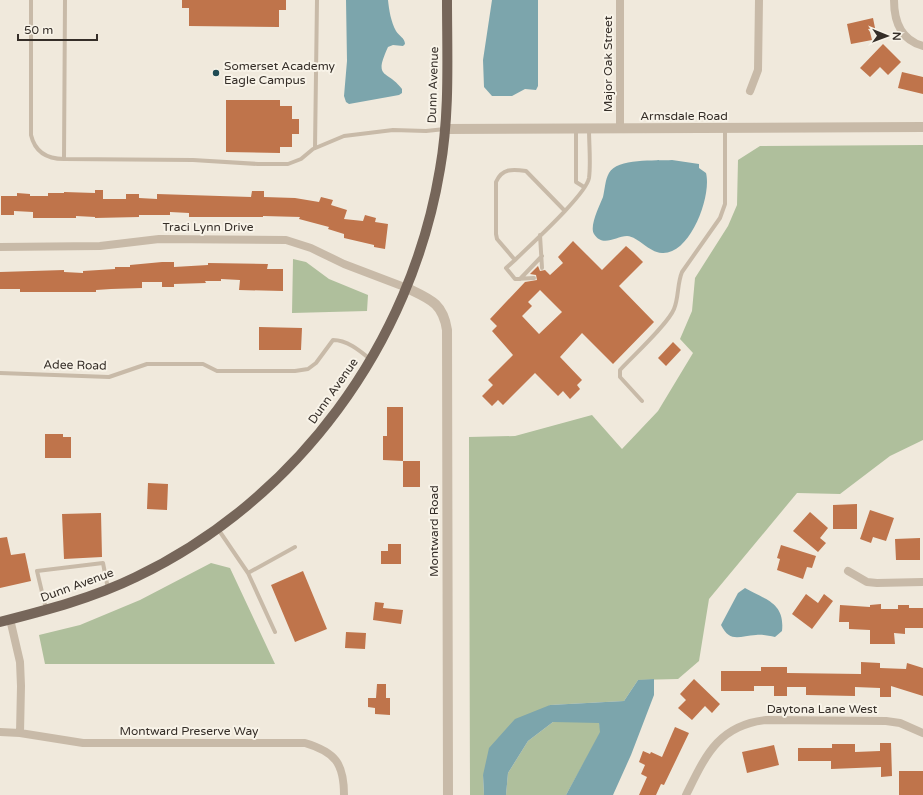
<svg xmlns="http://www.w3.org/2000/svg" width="923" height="795" viewBox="0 0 923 795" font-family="'Varela Round',sans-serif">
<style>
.green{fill:#afbf9c}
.water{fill:#7ca5ac}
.building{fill:#bf744b;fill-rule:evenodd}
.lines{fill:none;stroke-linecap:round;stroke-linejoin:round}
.service{stroke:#c8baa8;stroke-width:4}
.minor{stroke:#c8baa8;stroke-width:8}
.tertiary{stroke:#c8baa8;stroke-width:10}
.primary{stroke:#76665a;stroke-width:10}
.poi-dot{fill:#204b54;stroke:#f8f3e8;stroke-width:1.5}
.labels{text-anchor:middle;stroke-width:4;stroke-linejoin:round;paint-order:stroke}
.street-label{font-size:12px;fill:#352e28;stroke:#f8f3e8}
.poi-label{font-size:12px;fill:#352e28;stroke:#f8f3e8;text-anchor:start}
</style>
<rect width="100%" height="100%" fill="#f0e9dc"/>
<path class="green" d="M923,145V440L890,456L840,494L797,493L709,599L699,661L678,679L638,680L624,701L550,705L483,775L484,795H470L469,437L515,436L592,415L622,449L658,411L693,353L680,339L692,311L695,278L728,226L737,205L738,160L760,146Z
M293,259L306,262L329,279L368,295L367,311L292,313Z
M211,563L230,568L275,664H45L39,635L80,625L140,600Z
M553,722H599L601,732L566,795H506L508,773L528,741Z"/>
<path class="water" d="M346,0H388C389,10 391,22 396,31C399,36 405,38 405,44L403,46L393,45L388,47C373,80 387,69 402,89V93L399,95L349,104L346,102L344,96L347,61Z
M492,0H538V86L536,90L525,89L512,96H492L484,87L483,60Z
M672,160L699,164V168L706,173C712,196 690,255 662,253C648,252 639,237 627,236C616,236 603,248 594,234C589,226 600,205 603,197C605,189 605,180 609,173C617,158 656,161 672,160Z
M745,588C766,600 785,603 782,631L775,637C769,636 762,634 756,635C739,636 730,643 721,625L738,593Z
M654,679V695L631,755L613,795H566L600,732L599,723L553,722L528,741L508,773L506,795H484L483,775L489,748L515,719L550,705L624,701L638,680Z"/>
<path class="building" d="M182,0H286V10H279V27L189,26V8H182Z
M873,18L875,28L868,29L870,32L872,40L851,44L847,24Z
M883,44L901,62L888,75L880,67L870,77L860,68Z
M902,72L923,77V94L898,88Z
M226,100H280V106H292V119H299V134H292V147H280V153L226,152Z
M95,190H103V199H126V194H139V198L157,199V194L251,197L252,191H264V197L295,198L319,202L321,197L333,200L331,205L347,210L344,219L363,221L365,215L376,218L375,222L388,224L385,249L374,247V245L344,238V234L328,229L329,227L299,219L300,217L263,216V217H189V213L170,212V215H139V217L95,218V217L76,216V218H33V212L14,211V215H1V196H17V193L30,194V196H48V193H64V192L95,193Z
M573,241L602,270L626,246L633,252L643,262L619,286L654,322L613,364L582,333L560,357L582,380L577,385L580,389L570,399L563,391L558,396L535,373L503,405L498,400L492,406L482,396L493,385L488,380L513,355L492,331L497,326L490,319L525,282L537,280L536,275L530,274L538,266L540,271L545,270L550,275L563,263L558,257ZM540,290L562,312L539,334L522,316L532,306L528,302Z
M162,262H174V267L208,265V263L268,264L267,269H283V291L239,290L240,280L221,279V281H205L206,283L174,284V287H162V282H142V288L111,289L96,290V292H20V289H0V272L64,270V272L83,273V271L115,269V267H130V265Z
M259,327L302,328L301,350H259Z
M673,342L681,350L666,366L658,358Z
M387,407H403V461L383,460V436H387Z
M45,434H63V437H71V458H45Z
M403,461H420V487H403Z
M148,483L168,484L167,510L147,509Z
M857,504V529H833V505Z
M870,510L894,518L886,541L873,537L871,543L860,539Z
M810,512L828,528L820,538L826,543L818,552L793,531Z
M101,513L102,557L64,559L62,514Z
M7,537L11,555L25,553L31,581L0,588V538Z
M920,538V560H896L895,539Z
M388,544H401V564H381V551H388Z
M781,545L816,556L812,568L807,567L803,579L777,570L780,559L777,558Z
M303,571L327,629L295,642L271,585Z
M806,594L818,603L824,594L833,601L812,629L792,614Z
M375,602L384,603L383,608L403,610L401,624L373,620Z
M881,604V609H898V605H909V608H923V628H905V634L894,633L895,644H870V630L849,629V622H839L840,605L870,607V605Z
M346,632L366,633L365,649L345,648Z
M861,662L880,663V668L906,669L907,663L923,668V696L891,686V697H880V688L855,687V696L806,695V687H787V696H774V686H754V691H721V671H761V667H787V673L861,674Z
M694,679L720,704L712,713L705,706L692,720L678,708L686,700L680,694Z
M377,684H386V698H390V715L375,714V708L368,707V698H376Z
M675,727L689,733L664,785L661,784L656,795H639L647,777L641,774L645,765L639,762L643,751L650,754L651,752L662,757Z
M880,743H891L892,776L881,777V767L831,769V761H798V748H832V744H855V752L880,751Z
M774,745L779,765L747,773L742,752Z
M899,771H923V795H899Z"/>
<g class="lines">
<path class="service" d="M31,0V135C35,152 47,159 64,159L193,160L258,164H288L301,159L313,149L344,136L393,130L426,131L445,129
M576,129V182L584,187
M315,148L317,0
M64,159L65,0
M564,210L526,171C513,169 502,168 496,182V234L497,239L515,260C529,246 586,195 589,178C591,163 589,145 589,129
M540,235L542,268
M515,260L506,268L515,279L534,278
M520,279L542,256
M0,373L109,377L147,364H203L217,371H295L308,369L316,363L333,340C347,340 359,350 370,359
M642,401L620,377V370C633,356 668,324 674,309C679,297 677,284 682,272L720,218L725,204V129
M218,529L248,573L275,632
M248,573L295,547
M46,609L37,571L103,563L108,589"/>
<path class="minor" d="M620,0V129
M894,0C894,21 901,40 923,46
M750,91L758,70L759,0
M0,247L100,246L159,239L286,240L311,248L344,264L407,288
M848,571L867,582L877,583L923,582
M10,619L20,662L21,686L20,733
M0,732L20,733L83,743H305C335,752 344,763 344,795
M686,795C705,757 718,725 766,720L886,721L900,723L923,733"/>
<path class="tertiary" d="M445,129L923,127
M407,288C430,299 443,303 447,330L448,795"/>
<path class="primary" d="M0,622C47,610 93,598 136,577C297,500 411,344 440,169C450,113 447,56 447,0"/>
</g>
<circle class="poi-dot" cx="216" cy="73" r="4"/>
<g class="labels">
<g class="street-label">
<text transform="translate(608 64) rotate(-90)" y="4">Major Oak Street</text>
<text transform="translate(433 85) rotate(-88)" y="4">Dunn Avenue</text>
<text x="684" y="120">Armsdale Road</text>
<text x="208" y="231">Traci Lynn Drive</text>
<text transform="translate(75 365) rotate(1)" y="4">Adee Road</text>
<text transform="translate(333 391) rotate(-55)" y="4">Dunn Avenue</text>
<text transform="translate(434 531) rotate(-90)" y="4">Montward Road</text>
<text transform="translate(77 585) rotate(-20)" y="4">Dunn Avenue</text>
<text x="822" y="713">Daytona Lane West</text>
<text x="189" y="735">Montward Preserve Way</text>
</g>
<g class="poi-label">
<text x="224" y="70">Somerset Academy<tspan x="224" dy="14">Eagle Campus</tspan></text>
</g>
</g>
<g transform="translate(887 36) rotate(91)" stroke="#f8f3e8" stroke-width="3" paint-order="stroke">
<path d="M0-3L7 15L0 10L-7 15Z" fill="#352e28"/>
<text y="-6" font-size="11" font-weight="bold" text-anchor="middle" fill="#352e28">N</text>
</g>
<path d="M18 34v6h79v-6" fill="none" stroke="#352e28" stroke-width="2"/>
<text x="24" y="34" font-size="12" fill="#352e28" stroke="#f8f3e8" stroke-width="3" paint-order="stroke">50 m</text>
</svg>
